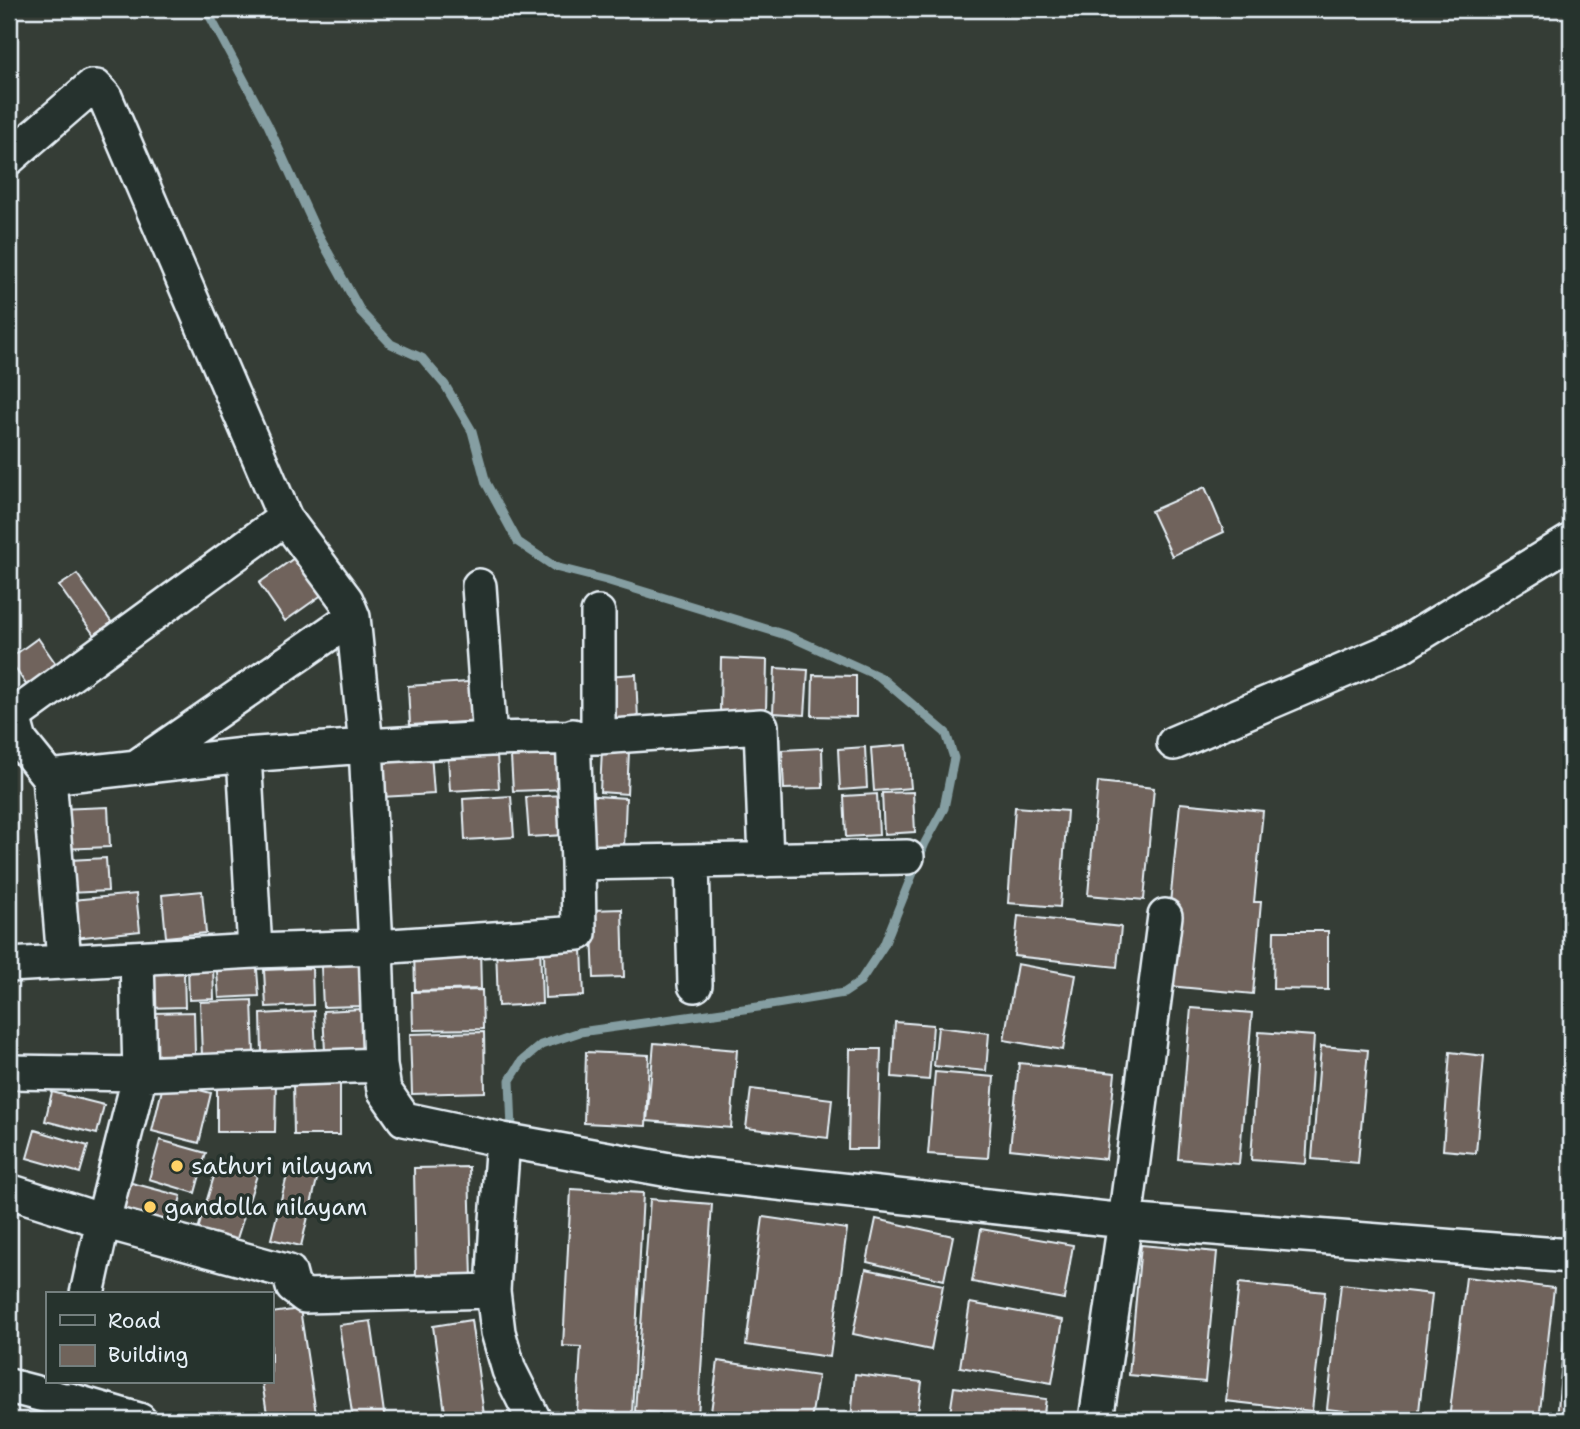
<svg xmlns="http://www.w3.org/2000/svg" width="1580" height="1429" viewBox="0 0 1580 1429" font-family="'Shantell Sans',sans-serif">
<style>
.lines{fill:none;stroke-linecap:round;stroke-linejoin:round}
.stream{stroke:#859ea2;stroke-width:9}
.building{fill:#70645b;stroke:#e8f1f8;stroke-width:2}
.minor-casing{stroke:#e8f1f8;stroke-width:38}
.minor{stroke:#26332d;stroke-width:33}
.poi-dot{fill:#ffd166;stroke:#26332d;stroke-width:2.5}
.labels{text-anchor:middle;stroke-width:7;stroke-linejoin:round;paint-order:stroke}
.poi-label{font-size:24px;fill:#e8f1f8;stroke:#26332d;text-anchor:start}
</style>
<rect width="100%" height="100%" fill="#353d36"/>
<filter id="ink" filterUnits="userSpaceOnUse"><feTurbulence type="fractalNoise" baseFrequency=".0143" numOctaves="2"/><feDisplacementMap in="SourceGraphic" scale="14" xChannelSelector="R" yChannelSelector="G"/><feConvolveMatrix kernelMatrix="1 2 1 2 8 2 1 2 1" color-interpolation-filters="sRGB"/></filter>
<g filter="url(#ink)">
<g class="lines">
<path class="stream" d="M206,9L268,125L317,232L361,312L391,344L422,358L445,385L472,431L486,483L518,542L555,567L606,580L789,636L880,677L946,733L954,758L944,808L925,843L884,945L859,983L844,993L758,1007L580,1032L541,1045L522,1061L510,1080L512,1129"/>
</g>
<path class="building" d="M1205,487L1224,532L1172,556L1151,511Z
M297,556L323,594L285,621L259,583Z
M77,574L112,623L94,635L59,586Z
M38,638L56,664L27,686L9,659Z
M721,658L767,660L766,713L720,712Z
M775,668L808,670L805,715L773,713Z
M636,674L638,720L607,722L605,676Z
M813,675L856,676V717L812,716Z
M483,681L485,721L410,725L408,686Z
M907,745L911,788L874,791L871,748Z
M865,747L867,788L840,790L838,749Z
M822,748L823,788L784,789L782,750Z
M602,749L629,751L627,794L600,792Z
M431,753L434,794L381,797L379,756Z
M497,754L499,788L450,791L448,757Z
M566,754L568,789L513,791L511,757Z
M1098,782L1154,788L1144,900L1088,895Z
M913,792L915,832L884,834L882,793Z
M877,794L879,835L846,837L844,796Z
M564,795L566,835L529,837L526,797Z
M581,795L626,798L624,847L578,845Z
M511,796L514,837L465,840L463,799Z
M1180,803L1263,811L1254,902H1261L1253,994L1169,986L1177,905L1170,904Z
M108,807L110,847L61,849L58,809Z
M1015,807L1067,811L1060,907L1008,903Z
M106,858L108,891L70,893L69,860Z
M202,891L206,933L166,937L162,895Z
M136,894L140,931L65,939L61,901Z
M622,909L624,977L594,978L591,910Z
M1018,916L1121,927L1117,967L1014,956Z
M1274,931H1328V990L1273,989Z
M540,944L542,1004L498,1006L496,945Z
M480,946L481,989L415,991L414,948Z
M582,949L584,996L545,998L544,950Z
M256,956L259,996L219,998L216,959Z
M188,964H213L214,999L189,1000Z
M360,964L362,1006L323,1007L321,966Z
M1017,964L1076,975L1063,1050L1004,1040Z
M312,968L313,1005L266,1007L264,970Z
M184,973L185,1007L145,1008L144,974Z
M482,990L483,1029L413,1030L412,992Z
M252,1000L254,1054L202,1056L200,1002Z
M1191,1008L1252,1013L1239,1164L1178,1159Z
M362,1009L364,1051L325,1052L323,1011Z
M314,1011L316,1052L262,1054L261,1014Z
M194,1012L195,1054L156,1055L154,1013Z
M895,1022L933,1025L929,1080L892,1077Z
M938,1027L989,1033L986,1071L934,1066Z
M484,1032L485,1092L412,1094L410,1034Z
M1259,1032L1314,1036L1306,1164L1251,1160Z
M654,1043L737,1050L731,1128L647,1121Z
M1321,1046L1368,1050L1358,1163L1312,1159Z
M850,1049H881L878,1149H848Z
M586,1052L649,1055L646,1126L584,1123Z
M1450,1052L1484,1056L1476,1153L1443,1150Z
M1019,1063L1115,1073L1106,1159L1010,1149Z
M935,1072L994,1077L988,1158L928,1154Z
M217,1080H276L275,1132H217Z
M164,1081L211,1093L199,1143L152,1131Z
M293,1082H340V1135H294Z
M751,1089L832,1099L828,1138L746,1128Z
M52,1092L104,1105L97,1134L45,1121Z
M35,1130L88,1146L80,1173L27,1158Z
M160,1140L206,1153L195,1193L149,1179Z
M218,1163L257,1175L234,1248L196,1236Z
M290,1164L319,1171L301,1246L271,1239Z
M469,1167L472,1280L416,1281L414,1168Z
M128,1182L181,1196L172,1232L119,1218Z
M571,1189L643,1193L632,1414L577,1411L581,1347L563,1346Z
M650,1199L712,1204L698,1416L635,1411Z
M763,1217L847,1229L830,1357L746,1345Z
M876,1219L953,1236L944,1280L867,1262Z
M981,1229L1073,1245L1064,1299L972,1282Z
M1141,1245L1217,1252L1205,1382L1129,1375Z
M866,1269L943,1285L931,1350L853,1334Z
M1466,1277L1554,1288L1539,1420H1449Z
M1239,1283L1325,1292L1312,1411L1226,1401Z
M1341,1284L1432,1294L1418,1420L1327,1409Z
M1568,1291H1571V1420H1557Z
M970,1303L1063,1320L1052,1383L960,1367Z
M300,1309L317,1420H268L262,1382H271V1313Z
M471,1320L484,1415L446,1420L433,1326Z
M371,1321L385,1420H353L339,1325Z
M718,1361L818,1376L811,1420L710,1419Z
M855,1374L922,1382L917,1420H851Z
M954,1387L1046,1399L1043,1420H949Z
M1122,1411L1197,1420H1120Z"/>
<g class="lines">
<defs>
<path id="minor" d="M9,158L91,87H96L105,97L285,518L346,600L353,617L366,746L376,947L380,1065L384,1090L404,1119L503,1140L686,1173L1125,1221L1571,1256
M285,518L18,713L15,723L20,741L49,777L244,755L366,746L490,739L598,737L761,726L766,860
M479,586L490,739
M598,613V737
M573,736L578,863
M1174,743L1399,647L1571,541
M244,755L255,951
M139,765L353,617
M49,777L64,961
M692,861L695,985
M9,965L255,951L376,947L579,933L578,863L907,857
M9,1072L140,1074L380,1065
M503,1140L497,1220L493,1291L498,1332L509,1370L534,1420
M9,1191L103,1221L289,1272L293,1287L305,1296L493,1291
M87,1294L103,1221L140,1074L137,958
M9,1386L63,1400H70L139,1420
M1096,1420L1125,1221L1165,916"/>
</defs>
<use href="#minor" class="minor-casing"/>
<use href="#minor" class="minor"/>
</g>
</g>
<g class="poi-dot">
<circle cx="177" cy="1166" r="7"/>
<circle cx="150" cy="1207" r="7"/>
</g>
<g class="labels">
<g class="poi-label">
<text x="191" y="1174">sathuri nilayam</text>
<text x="164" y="1215">gandolla nilayam</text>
</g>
</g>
<rect width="1580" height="1429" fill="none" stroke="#26332d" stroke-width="35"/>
<rect x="18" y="18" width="1545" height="1394" fill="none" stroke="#e8f1f8" stroke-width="2.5" filter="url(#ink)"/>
<rect x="46" y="1292" width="228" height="91" fill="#26332d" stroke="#747f7e" stroke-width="2"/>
<rect x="60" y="1315" width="35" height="10" fill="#26332d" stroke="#747f7e" stroke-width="2"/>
<text x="108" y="1328" font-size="21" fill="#e8f1f8">Road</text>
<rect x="60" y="1345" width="35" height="21" fill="#70645b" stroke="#747f7e" stroke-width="2"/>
<text x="108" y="1362" font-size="21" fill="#e8f1f8">Building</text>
</svg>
